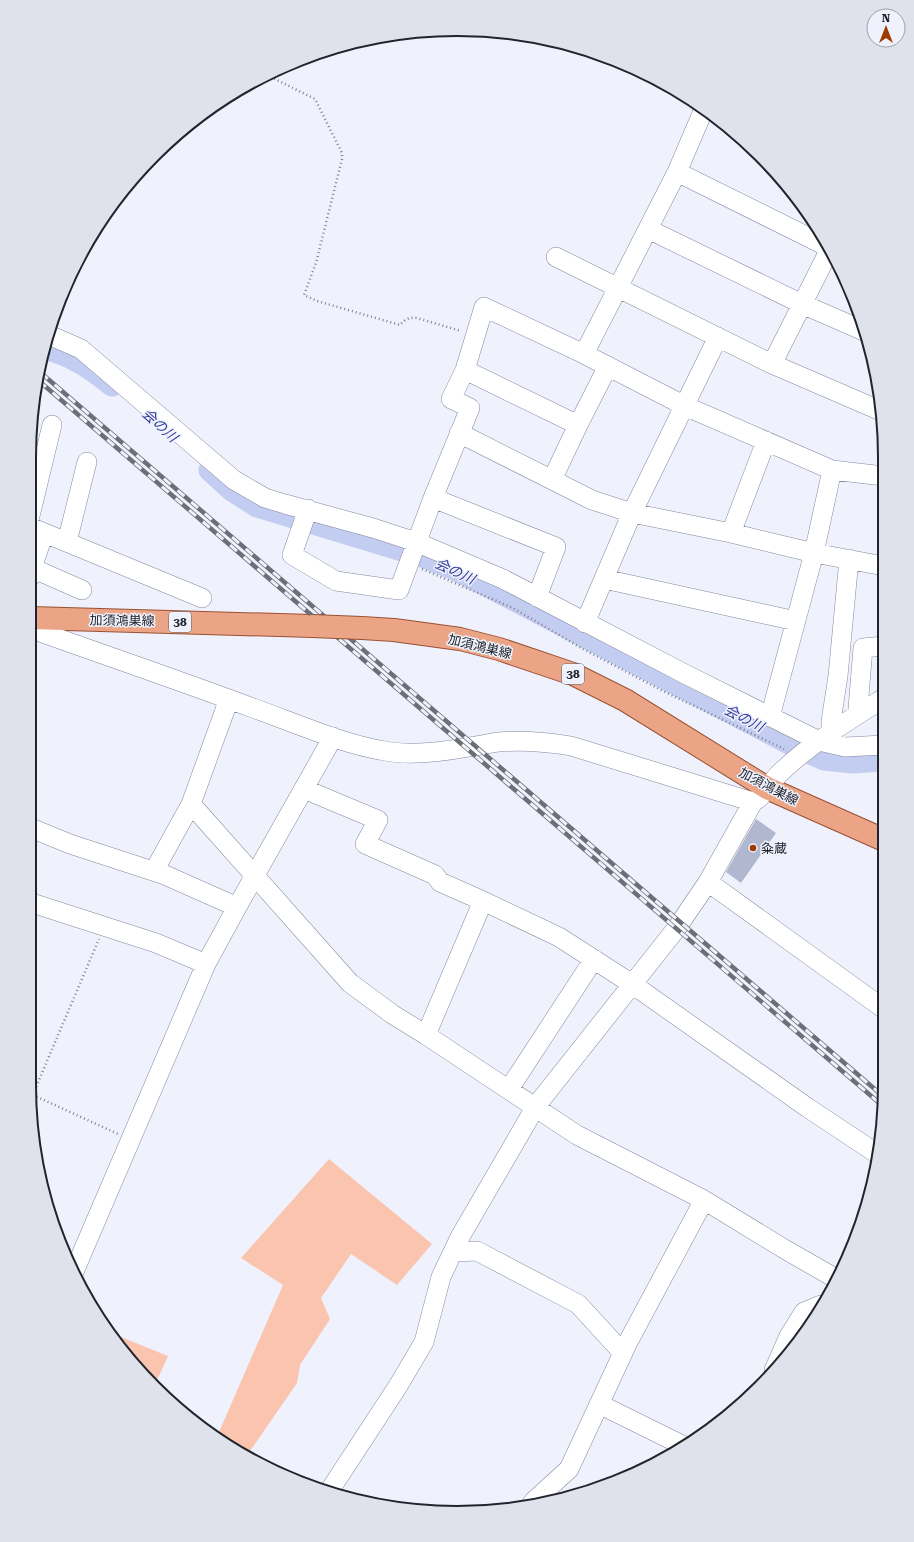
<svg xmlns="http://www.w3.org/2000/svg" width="914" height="1542" viewBox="0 0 914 1542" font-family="'Roboto Serif','Noto Sans JP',serif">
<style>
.green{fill:#fac4af}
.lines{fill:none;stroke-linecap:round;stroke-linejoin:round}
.river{stroke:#c3cdf1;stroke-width:23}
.building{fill:#b0b7ce}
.minor-casing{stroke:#83899f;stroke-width:20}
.major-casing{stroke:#9b5032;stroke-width:24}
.path{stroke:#7f828a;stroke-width:2.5;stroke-dasharray:1 3;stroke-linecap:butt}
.minor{stroke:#fff;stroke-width:19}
.major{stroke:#eba486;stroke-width:22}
.rail-casing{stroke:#6c6f78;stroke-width:4.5}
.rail{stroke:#eff2fc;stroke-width:3;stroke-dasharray:9;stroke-linecap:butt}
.major-bridge-casing{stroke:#9b5032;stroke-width:24;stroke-linecap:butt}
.major-bridge{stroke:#eba486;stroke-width:22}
.poi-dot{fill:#9d3a02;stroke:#eff2fc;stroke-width:1.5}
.labels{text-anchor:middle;stroke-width:3;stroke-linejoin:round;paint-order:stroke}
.shield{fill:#eff2fc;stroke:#5f626a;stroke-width:1}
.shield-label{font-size:12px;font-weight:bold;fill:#21242c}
.street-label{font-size:13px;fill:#21242c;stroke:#eff2fc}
.poi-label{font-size:13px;fill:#21242c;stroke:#eff2fc;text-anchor:start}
.water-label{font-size:14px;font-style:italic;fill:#31389b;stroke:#eff2fc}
.rim{fill:none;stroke:#21242c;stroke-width:2}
</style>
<rect width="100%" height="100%" fill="#eff2fc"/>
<path class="green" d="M329,1159L432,1244L397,1285L351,1254L321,1298L330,1319L300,1365L297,1383L248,1454L216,1439L283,1285L241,1258Z
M121,1337L168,1356L154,1387L118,1346Z"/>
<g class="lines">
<path class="river" d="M46,349C71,354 92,369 112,385
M210,470L232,490L257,506L425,557L455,569L793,745L824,759L853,762L884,760"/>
</g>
<path class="building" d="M756,819L776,833L741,883L726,872Z"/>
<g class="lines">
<defs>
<path id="minor" d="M677,172L830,248
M648,229L802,304L864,331
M556,257L772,364L881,411
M49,335L81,349L234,480L265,498L285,504L373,528L416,542L503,579L685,674L819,741L845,747L884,745
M584,354L677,172L704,109
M772,364L830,249
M465,370L578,425
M459,433L592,500L632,513L731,533L814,553L884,566
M552,480L578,425L608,366
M433,498L556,547L537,597
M308,509L292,555L336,581L399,590L433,498L470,408L451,399L465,370L484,307L584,354L685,406L832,470L884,476
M30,516L52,425
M30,527L202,598
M731,533L766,441
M67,542L87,462
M32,568L82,590
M31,576L32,568L44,533
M604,579L796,621
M585,623L632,513L718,337
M31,627L43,633C113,658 183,682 253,708C295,723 342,744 385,751C412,756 442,752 469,747C479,746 489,743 499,742C523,740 547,742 571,746L753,802
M859,713L858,708L863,648L884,646
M770,717L814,553L832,470
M831,732V721L838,676L849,559
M304,789L378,820L365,844L435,875L440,882L483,901
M191,804L350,983L392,1014L426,1035L577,1135L704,1200L786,1250L835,1278
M31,828L70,844L165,875L237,907
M154,871L191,804L229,699
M708,882L884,1009
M32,903L156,943L206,964
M426,1035L483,901L559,937L632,984L808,1108L876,1153
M509,1089L594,959
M453,1252L477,1251L578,1304L623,1353
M73,1274L206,964L237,907L333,737
M774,1370L789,1336L804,1312L821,1305
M599,1404L684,1446
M328,1493L398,1386L424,1342L441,1277L460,1237L536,1106L676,929L708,882L753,802C764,797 772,779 782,771C813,742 849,720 884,698
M531,1505L534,1501L569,1469L628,1342L704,1200"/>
<path id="major" d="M31,618L312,626
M362,628L394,630L460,639L499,649L573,674L625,700L767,788L884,840"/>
</defs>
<use href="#minor" class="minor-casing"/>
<use href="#major" class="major-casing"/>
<path class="path" d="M267,75L315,99L342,153V159L316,263L304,295L317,301L400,325C405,319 410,317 417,318L461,331
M422,569L513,608L583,649L663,691L784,749
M33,1094L99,939
M33,1095L118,1134"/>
<use href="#minor" class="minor"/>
<use href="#major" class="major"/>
<defs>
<path id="rail" d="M41,373L884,1097
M39,381L884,1107"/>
</defs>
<use href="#rail" class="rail-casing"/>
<use href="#rail" class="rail"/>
<defs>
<path id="major-bridge" d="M312,626L362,628"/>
</defs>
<use href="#major-bridge" class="major-bridge-casing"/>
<use href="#major-bridge" class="major-bridge"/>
</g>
<circle class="poi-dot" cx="753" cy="848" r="4"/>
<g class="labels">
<g class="shield">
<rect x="169" y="612" width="22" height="20" rx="3"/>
<rect x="562" y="664" width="22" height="20" rx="3"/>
</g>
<g class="shield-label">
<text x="180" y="626">38</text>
<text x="573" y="678">38</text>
</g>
<g class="street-label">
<text transform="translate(122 620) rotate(1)" y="5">加須鴻巣線</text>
<text transform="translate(480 646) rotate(14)" y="5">加須鴻巣線</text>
<text transform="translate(769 786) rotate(28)" y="5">加須鴻巣線</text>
</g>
<g class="poi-label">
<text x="761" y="853">粂蔵</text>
</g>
<g class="water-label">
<text transform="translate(160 425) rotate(42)" y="5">会の川</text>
<text transform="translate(455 571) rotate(25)" y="5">会の川</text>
<text transform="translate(744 718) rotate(27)" y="5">会の川</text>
</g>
</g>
<path d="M0 0H914V1542H0ZM457 36H457A421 421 0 0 1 878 457V1085A421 421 0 0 1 457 1506H457A421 421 0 0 1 36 1085V457A421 421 0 0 1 457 36Z" fill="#dfe2eb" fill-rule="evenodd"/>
<path class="rim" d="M457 36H457A421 421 0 0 1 878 457V1085A421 421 0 0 1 457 1506H457A421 421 0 0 1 36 1085V457A421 421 0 0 1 457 36Z"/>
<g transform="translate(886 28)"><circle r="19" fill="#eff2fc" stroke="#9da0a9"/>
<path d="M0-3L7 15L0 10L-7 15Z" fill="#9d3a02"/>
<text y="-6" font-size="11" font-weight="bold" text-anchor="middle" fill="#21242c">N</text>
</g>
</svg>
